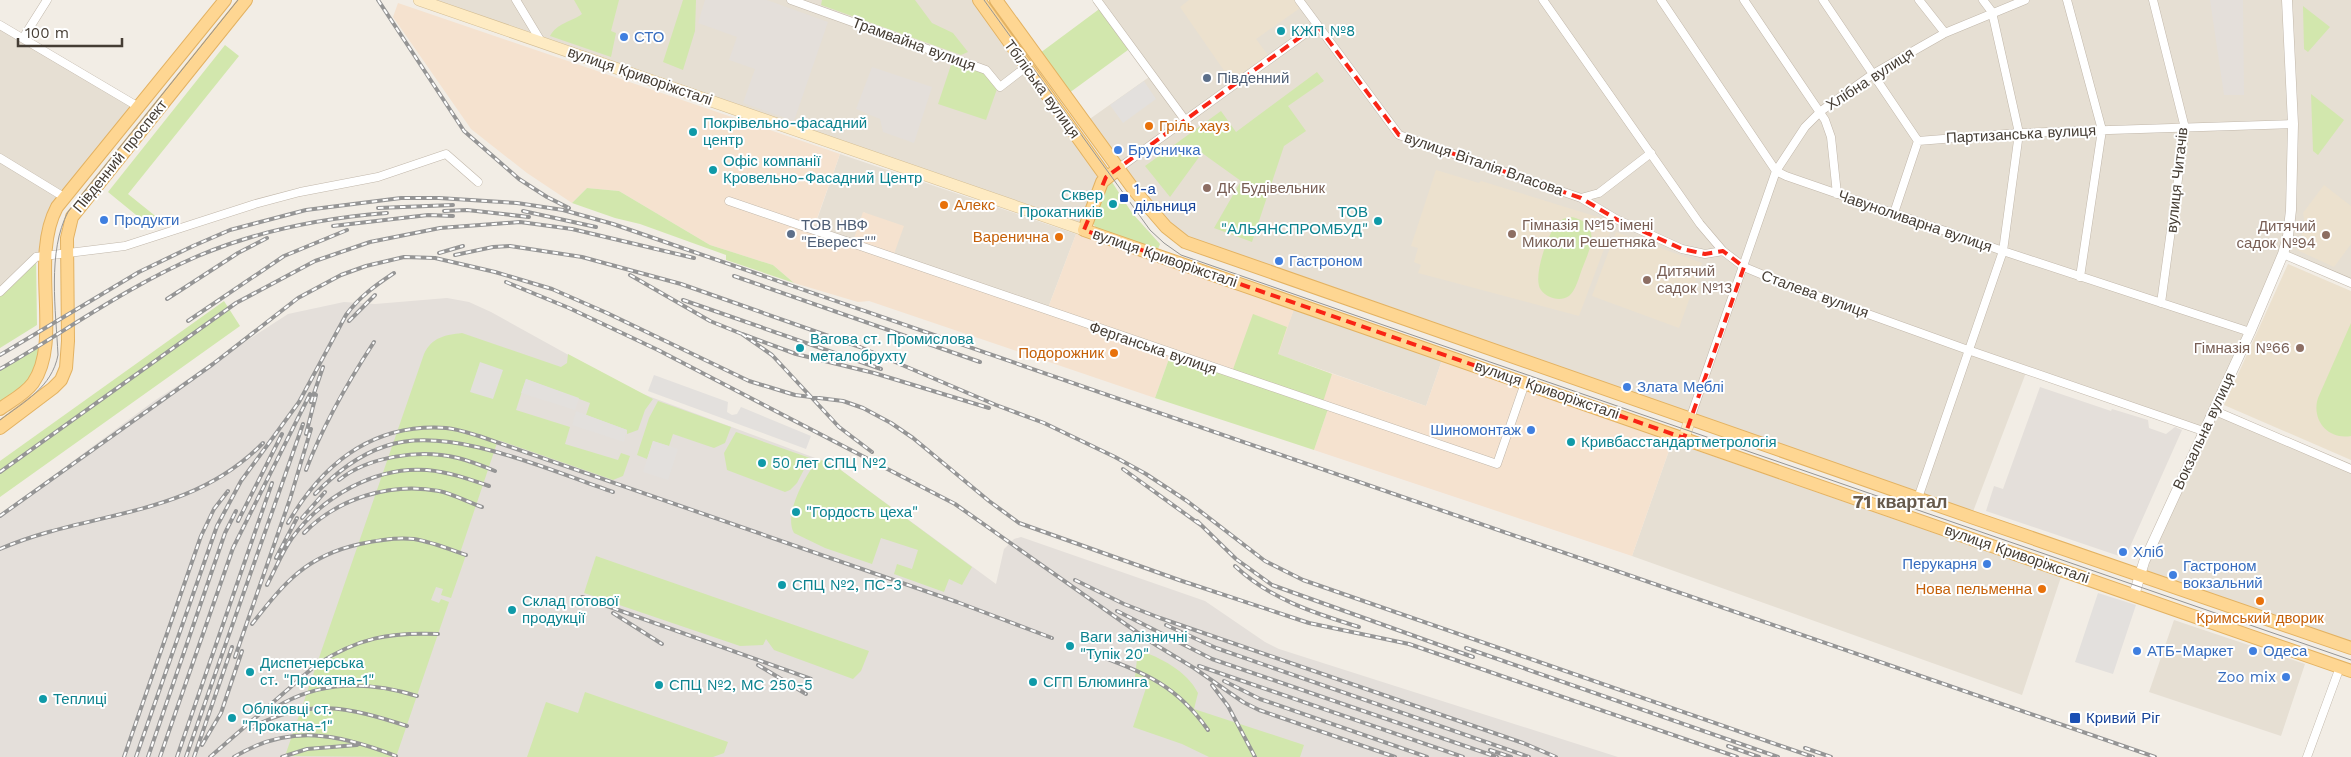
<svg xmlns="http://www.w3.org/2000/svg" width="2351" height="757" viewBox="0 0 2351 757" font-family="'Work Sans',sans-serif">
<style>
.residential{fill:#e6dfd3}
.commercial{fill:#f5e2cf}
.industrial{fill:#e4dfda}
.education{fill:#ece1ce}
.green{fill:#d2e7ad}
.parking{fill:#e3e0dd}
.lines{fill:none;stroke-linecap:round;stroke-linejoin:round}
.minor-casing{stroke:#c1b7aa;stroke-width:9}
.tertiary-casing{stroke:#c1b7aa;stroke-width:11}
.secondary-casing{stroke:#d3bd94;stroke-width:12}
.primary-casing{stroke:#e3b262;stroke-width:14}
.minor{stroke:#fff;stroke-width:8}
.tertiary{stroke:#fff;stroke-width:10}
.secondary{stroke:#feebc3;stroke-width:11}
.primary{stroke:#fed692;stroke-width:12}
.tram{stroke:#959595;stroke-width:1}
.rail-casing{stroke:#959595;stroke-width:4}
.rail{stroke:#fff;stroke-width:2;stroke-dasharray:5.5;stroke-linecap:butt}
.marked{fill:none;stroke:#f92415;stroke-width:4;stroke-dasharray:10 6;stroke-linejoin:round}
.culture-dot{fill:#0f9aa8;stroke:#fff;stroke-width:2}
.shop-dot{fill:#3f7fe0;stroke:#fff;stroke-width:2}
.service-dot{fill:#5c6f8a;stroke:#fff;stroke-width:2}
.food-dot{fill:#e8710a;stroke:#fff;stroke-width:2}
.education-dot{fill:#8d6e63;stroke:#fff;stroke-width:2}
.transit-dot{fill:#1a4fb4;stroke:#fff;stroke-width:2}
.labels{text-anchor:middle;stroke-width:4;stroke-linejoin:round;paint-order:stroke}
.culture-label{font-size:15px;fill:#0d838f;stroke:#fff;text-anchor:start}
.shop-label{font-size:15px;fill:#366cbe;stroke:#fff;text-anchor:start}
.street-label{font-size:15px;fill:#453d34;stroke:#fff}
.service-label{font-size:15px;fill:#4e5e75;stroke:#fff;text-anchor:start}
.food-label{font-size:15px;fill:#c56008;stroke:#fff;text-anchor:end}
.education-label{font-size:15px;fill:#785e54;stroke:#fff;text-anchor:start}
.transit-label{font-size:15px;fill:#164399;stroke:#fff;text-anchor:start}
.quarter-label{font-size:18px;font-weight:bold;fill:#675a4c;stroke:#fff}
</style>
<rect width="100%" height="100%" fill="#f2ede5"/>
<path class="residential" d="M419,0H979L1106,177L1084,230Z
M1097,0H2351V283L2283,254L2213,410L2351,469V648L2140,575L2203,431L2027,370L1971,517L1185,242L1084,123L1152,75Z
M0,25L137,106L57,207L45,255L36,257L0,291Z
M840,154L1076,234L1048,308L894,255L864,212L854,241L814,228Z
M1294,309L1442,360L1426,406L1277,354Z
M1672,442L2061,577L2022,695L1632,556Z
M2174,620L2305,664L2281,736L2149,692Z"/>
<path class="commercial" d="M398,3L840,154L814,227L853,241L863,212L904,226L894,254L1048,308L1076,234L1294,309L1278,355L1426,406L1442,360L1672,442L1632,556L1314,450L1328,409L1170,356L1155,398L869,301L858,302L794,283L773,265L710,245L619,191L587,188L572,203L527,173L471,129L393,17Z"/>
<path class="industrial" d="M705,0H767L828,22L794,121L743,103L755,69L729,60L737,37L698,23Z
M2210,0H2243L2244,95H2224Z
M872,67L932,87L914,143L883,132L880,119L856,109Z
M447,298L469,302L491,312L632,390L834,465L996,584L1004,549L1014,539L1021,537L1205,601L1265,642L1279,649L1618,757H0V515L154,401L288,314L344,302L375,304Z
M2040,387L2111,411L2112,409L2148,420L2149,428L2166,434L2175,427L2182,430L2125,558L1986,511L1994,486L2003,489Z"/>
<path class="education" d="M1189,0H1299L1303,6L1256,39L1270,58L1234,85L1180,7Z
M1436,170L1479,183L1481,181L1614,222L1579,316L1418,273L1421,265L1414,262L1418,248L1411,246Z
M2324,185L2351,206V244L2334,267L2297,250L2305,225L2303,213Z
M1616,232L1702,263L1679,328L1592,296Z
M2288,264L2351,291V460L2224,405Z"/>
<path class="green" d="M574,0H619L611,31L616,33L611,57L550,36C557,23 571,22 582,14Z
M683,0H696L695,31L683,70L663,62Z
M822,0H915L932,23L953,33L968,52L961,55L821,5Z
M2303,6L2330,27L2308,52L2304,49Z
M1102,7L1132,47L1065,96L1036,56Z
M225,45L239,56L128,194L159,219L152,228L108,192Z
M952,62L985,73L997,89L986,120L938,104Z
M1317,72L1324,81L1288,106L1306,131L1284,146L1252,242L1214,228L1241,181L1202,153L1170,197L1145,166L1221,111L1236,132Z
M2311,94L2344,120L2318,155L2313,151Z
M1112,182L1132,213L1160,244L1158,249L1097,230L1093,223L1106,184Z
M587,188L619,191L710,245L773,265L794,283L726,260V255L640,224L615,218L572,203Z
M1571,217C1603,223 1590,249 1582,269C1579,277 1576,290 1569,296C1560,302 1547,298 1541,290C1532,279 1547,237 1555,226C1559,220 1564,218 1571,217Z
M36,257L37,325L0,348V292Z
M224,301L240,326L0,497V461Z
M1253,314L1287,327L1278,354L1332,374L1323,402L1232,372Z
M2351,323V436C2328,440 2311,420 2318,398Z
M462,333L561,367L567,363L568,354L653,399L645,410L638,430L627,434V430L586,415L590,403L526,379L516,410L570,427L565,444L618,460L621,453L630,456L623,476L613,480L498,440L460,553L466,555L451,598L441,595L443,589L436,587L431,600L439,603L441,599L449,602L396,757L285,756L424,354C432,337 445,335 462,333Z
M45,342L39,370L0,409V369Z
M1170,356L1328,409L1314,450L1155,398Z
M658,401L731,427L725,443L714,448L673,434L669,446L653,441L647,459L637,455L649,418Z
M736,432L810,458L797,483L790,490L785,492L727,470L724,453Z
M818,459L834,465L972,567L962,585L949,579L944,592L894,574L897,564L912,569L918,550L881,538L872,564L825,548L794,533C783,514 806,475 818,459Z
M596,556L869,651L861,671L853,679L774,650L766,639L763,645L740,646L584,593Z
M1138,650C1160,657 1187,671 1198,693L1194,709L1304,745L1300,757H1209L1182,744L1133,727L1148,682L1135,677Z
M585,692L728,742L724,753L713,757H527L546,702L578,713Z"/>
<path class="parking" d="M1144,81L1156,99L1123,123L1110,105Z
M480,362L503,370L493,399L470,392Z
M654,375L728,402L727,412L732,415L737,414L741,407L811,436L806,449L648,391Z
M526,379L579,398L575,410L521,393Z
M576,411L627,430L624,442L572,425Z
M653,441L678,449L668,480L643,472Z
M2098,593L2136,605L2113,674L2075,662Z"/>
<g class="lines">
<defs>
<path id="minor" d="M516,0L542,43
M791,0L986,70L1000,87L1026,67
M1097,0L1185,120
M1299,0L1399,135L1581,198L1616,219L1682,249L1705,254L1723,251
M1543,0L1700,224L1723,251L1744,267L1790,286L1968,350L2203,431
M1661,0L1776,171L1786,176L2003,251L2250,332
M1744,0L1825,120L1831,137L1837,194
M1823,0L1918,141L2019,133L2293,124
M1919,0L1945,33
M2067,0L2102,130L2080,277
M2153,0L2185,128L2161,303
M0,25L137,106
M23,38L47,0
M0,158L64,197
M1119,168L1317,25
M1581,198L1599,193L1651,153
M729,201L1497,464L1525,383
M1894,213L1918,141
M2283,254L2351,283
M0,292L36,257L125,246L255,204L300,192L378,177L446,154L478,182
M2213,410L2351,469
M1690,419L1776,171L1805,127L1821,111L1873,74L1945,33L2025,0
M1918,498L2003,251L2019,133L1992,12L1983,0
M2307,757L2340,667"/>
<path id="tertiary" d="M2134,595L2144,562L2250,332L2283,254L2288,236L2291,210L2293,124L2287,0"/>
<path id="secondary" d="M419,0L1084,230
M1684,438L1690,419"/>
<path id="primary" d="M979,0L1106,177
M996,0L1134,190L1166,227L1185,242L1971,517L2351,648
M1119,168L1102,182L1084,230L2351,671
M0,409C11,401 25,394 33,383C63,340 29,259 57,207L225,0
M0,428L53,388L61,380L66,368L68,341L67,238L72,217L246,0"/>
</defs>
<use href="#minor" class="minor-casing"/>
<use href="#tertiary" class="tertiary-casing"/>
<use href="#secondary" class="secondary-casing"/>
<use href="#primary" class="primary-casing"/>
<use href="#minor" class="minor"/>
<use href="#tertiary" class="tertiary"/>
<use href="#secondary" class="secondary"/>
<use href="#primary" class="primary"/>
<path class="tram" d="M984,0L1150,230L1164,243L1181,255L2351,660
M0,420C24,402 52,387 58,355C56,312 47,251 68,212L238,0"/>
<defs>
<path id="rail" d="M378,0L464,131L519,179L547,197L569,208
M378,208L453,205
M444,211L467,210L529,217
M523,211L596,227
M333,226L428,215L453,216
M439,253L463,246
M455,255L493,247L510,246L582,257L681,284L860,347L996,405L1044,423L1115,457L1146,474L1187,501L1265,561L1303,580L1813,757
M630,275L710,321L742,334L796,354L874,373L989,408
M734,276L980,362
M506,282L569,308L658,350L955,504L1151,642L1194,668L1243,702L1259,710L1395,757
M167,299L238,253L267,238
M683,300L881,369
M188,321L284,256L347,230
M349,321L375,295
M742,334L772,355L839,427L872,452
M0,355L139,272L193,246L230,230L306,210L401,198H439L517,203L563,210L613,224L2155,757
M0,369C66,331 128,286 198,256C257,231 323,218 387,213
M311,402L323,367
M306,434L316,395
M1123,469L1202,526
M306,470C323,425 348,382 374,342
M0,472L236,303L315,261L370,242L440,228L520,222L572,229L694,258
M339,480C369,456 420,449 458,458C470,461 483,466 495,471
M315,494C336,473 358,455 386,446C449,424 551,471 613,492
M0,516L213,364L298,298L341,275L366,266L404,257L435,258L495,272L552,289L607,313L749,381L795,395L843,401L863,408L891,423L913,438L989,501L1019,523L1179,580L1309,623L1409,644L1737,757
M302,518L325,492
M238,521L282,434
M1197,521L1236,559L1272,585L1473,657
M288,523C323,463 373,423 446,428C457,429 469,433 479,436L957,602L1052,638
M304,533C338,498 391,482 439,491C453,494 468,502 482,507
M0,549C90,510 189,519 263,443
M276,558L297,518
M1235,566C1270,599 1314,613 1359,627
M1075,580L1124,604L1160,618L1523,743L1556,757
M267,585C275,570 282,552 292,538C322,497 375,466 427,470C449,472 469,479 489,486
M582,597L811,679
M1117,611L1212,659L1497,757
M613,613L662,644
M252,624C285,582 306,556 360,544C378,540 396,537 414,539C432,542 449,549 466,555
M1166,625L1216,648L1529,757
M1466,648L1778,757
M1089,652C1141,672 1174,682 1208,730
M235,657L290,499L311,429
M758,665L806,694
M1199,666L1463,757
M1224,681L1260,699L1427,757
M1212,685L1228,706L1255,757
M275,708C320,680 368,681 417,696
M251,728C307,697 349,707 407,726
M202,745L221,713L242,651
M1728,746L1759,757
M1805,748L1831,757
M1490,750L1511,757
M124,757L201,536L214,509L228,491
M136,757L217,526L241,481L299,402L346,315C359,297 376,285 394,273
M148,757L225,533L236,511
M160,757L233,548L310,394
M177,757L272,483
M186,757L303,424
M194,757L232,647
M210,757L316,665C358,638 389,632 438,634
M234,757C290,723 339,734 396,756
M282,757L307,749L357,745"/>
</defs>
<use href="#rail" class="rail-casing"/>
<use href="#rail" class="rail"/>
</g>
<path class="marked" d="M1317,25L1399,135L1581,198L1616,219L1682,249L1705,254L1723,251L1744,267L1684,438L1084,230L1106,177Z"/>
<g class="culture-dot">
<circle cx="1281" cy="31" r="5"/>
<circle cx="693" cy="132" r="5"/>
<circle cx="713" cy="170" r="5"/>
<circle cx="1113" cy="204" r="5"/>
<circle cx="1378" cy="221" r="5"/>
<circle cx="800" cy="348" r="5"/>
<circle cx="1571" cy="442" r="5"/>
<circle cx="762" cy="463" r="5"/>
<circle cx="796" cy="512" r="5"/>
<circle cx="782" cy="585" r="5"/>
<circle cx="512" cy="610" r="5"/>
<circle cx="1070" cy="646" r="5"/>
<circle cx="250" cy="672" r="5"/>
<circle cx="1033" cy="682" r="5"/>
<circle cx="659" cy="685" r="5"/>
<circle cx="43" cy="699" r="5"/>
<circle cx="232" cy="718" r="5"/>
</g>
<g class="shop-dot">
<circle cx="624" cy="37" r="5"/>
<circle cx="1118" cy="150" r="5"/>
<circle cx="104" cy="220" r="5"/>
<circle cx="1279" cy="261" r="5"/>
<circle cx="1627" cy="387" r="5"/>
<circle cx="1531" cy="430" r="5"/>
<circle cx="2123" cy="552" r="5"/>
<circle cx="1987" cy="564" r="5"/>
<circle cx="2173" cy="575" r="5"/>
<circle cx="2137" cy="651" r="5"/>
<circle cx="2253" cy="651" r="5"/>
<circle cx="2286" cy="677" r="5"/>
</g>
<g class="service-dot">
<circle cx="1207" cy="78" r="5"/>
<circle cx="791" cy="234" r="5"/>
</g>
<g class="food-dot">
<circle cx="1149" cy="126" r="5"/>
<circle cx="944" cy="205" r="5"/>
<circle cx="1059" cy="237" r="5"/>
<circle cx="1114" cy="353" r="5"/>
<circle cx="2042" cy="589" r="5"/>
<circle cx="2260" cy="601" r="5"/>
</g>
<g class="education-dot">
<circle cx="1207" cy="188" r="5"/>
<circle cx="1512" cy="234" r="5"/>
<circle cx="2326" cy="235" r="5"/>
<circle cx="1647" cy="280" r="5"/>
<circle cx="2300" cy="348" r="5"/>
</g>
<g class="transit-dot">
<rect x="1119" y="193" width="10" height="10" rx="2.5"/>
<rect x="2069" y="712" width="12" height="12" rx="2.5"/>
</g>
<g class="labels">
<g class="culture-label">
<text x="1291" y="36">КЖП №8</text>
<text x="703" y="128">Покрівельно-фасадний<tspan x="703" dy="17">центр</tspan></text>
<text x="723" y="166">Офіс компанії<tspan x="723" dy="17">Кровельно-Фасадний Центр</tspan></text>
<text x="1103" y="200" text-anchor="end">Сквер<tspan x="1103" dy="17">Прокатників</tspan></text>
<text x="1368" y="217" text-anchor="end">ТОВ<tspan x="1368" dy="17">"АЛЬЯНСПРОМБУД"</tspan></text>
<text x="810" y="344">Вагова ст. Промислова<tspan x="810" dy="17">металобрухту</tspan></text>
<text x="1581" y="447">Кривбасстандартметрологія</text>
<text x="772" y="468">50 лет СПЦ №2</text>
<text x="806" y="517">"Гордость цеха"</text>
<text x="792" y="590">СПЦ №2, ПС-3</text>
<text x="522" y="606">Склад готової<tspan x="522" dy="17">продукції</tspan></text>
<text x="1080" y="642">Ваги залізничні<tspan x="1080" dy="17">"Тупік 20"</tspan></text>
<text x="260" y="668">Диспетчерська<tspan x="260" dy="17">ст. "Прокатна-1"</tspan></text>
<text x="1043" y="687">СГП Блюминга</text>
<text x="669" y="690">СПЦ №2, МС 250-5</text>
<text x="53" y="704">Теплиці</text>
<text x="242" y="714">Обліковці ст.<tspan x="242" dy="17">"Прокатна-1"</tspan></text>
</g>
<g class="shop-label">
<text x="634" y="42">СТО</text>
<text x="1128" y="155">Брусничка</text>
<text x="114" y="225">Продукти</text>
<text x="1289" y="266">Гастроном</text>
<text x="1637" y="392">Злата Меблі</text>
<text x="1521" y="435" text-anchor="end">Шиномонтаж</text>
<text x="2133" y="557">Хліб</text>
<text x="1977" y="569" text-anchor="end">Перукарня</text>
<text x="2183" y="571">Гастроном<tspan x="2183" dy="17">вокзальний</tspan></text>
<text x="2147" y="656">АТБ-Маркет</text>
<text x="2263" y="656">Одеса</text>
<text x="2276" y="682" text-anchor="end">Zoo mix</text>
</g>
<g class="street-label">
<text transform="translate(914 44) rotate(20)" y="5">Трамвайна вулиця</text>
<text transform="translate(640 76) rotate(19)" y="5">вулиця Криворіжсталі</text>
<text transform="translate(1870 79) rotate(-33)" y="5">Хлібна вулиця</text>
<text transform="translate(1042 89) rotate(54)" y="5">Тбіліська вулиця</text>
<text transform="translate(2021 134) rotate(-3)" y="5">Партизанська вулиця</text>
<text transform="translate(120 156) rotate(-51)" y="5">Південний проспект</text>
<text transform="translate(1484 164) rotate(19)" y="5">вулиця Віталія Власова</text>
<text transform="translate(2177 180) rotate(-84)" y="5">вулиця Читачів</text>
<text transform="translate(1915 221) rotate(19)" y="5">Чавуноливарна вулиця</text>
<text transform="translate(1165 258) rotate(19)" y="5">вулиця Криворіжсталі</text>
<text transform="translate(1815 294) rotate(20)" y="5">Сталева вулиця</text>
<text transform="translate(1153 348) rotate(19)" y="5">Ферганська вулиця</text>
<text transform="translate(1547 390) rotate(19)" y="5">вулиця Криворіжсталі</text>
<text transform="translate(2204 431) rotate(-65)" y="5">Вокзальна вулиця</text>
<text transform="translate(2017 554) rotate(19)" y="5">вулиця Криворіжсталі</text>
</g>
<g class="service-label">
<text x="1217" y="83">Південний</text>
<text x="801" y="230">ТОВ НВФ<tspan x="801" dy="17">"Еверест""</tspan></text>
</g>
<g class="food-label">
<text x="1159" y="131" text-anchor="start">Гріль хауз</text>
<text x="954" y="210" text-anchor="start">Алекс</text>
<text x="1049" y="242">Варенична</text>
<text x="1104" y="358">Подорожник</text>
<text x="2032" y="594">Нова пельменна</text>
<text x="2260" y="623" text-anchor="middle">Кримський дворик</text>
</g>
<g class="education-label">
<text x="1217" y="193">ДК Будівельник</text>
<text x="1522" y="230">Гімназія №15 імені<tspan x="1522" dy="17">Миколи Решетняка</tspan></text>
<text x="2316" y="231" text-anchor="end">Дитячий<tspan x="2316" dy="17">садок №94</tspan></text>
<text x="1657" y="276">Дитячий<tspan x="1657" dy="17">садок №13</tspan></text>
<text x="2290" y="353" text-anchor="end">Гімназія №66</text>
</g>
<g class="transit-label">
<text x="1134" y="194">1-а<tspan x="1134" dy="17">дільниця</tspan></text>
<text x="2086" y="723">Кривий Ріг</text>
</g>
<g class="quarter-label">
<text x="1900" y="508">71 квартал</text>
</g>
</g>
<path d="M18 38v8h104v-8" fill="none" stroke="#453d34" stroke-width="2.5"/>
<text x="25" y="38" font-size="15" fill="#453d34" stroke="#ffffff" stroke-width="4" paint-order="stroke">100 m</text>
</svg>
